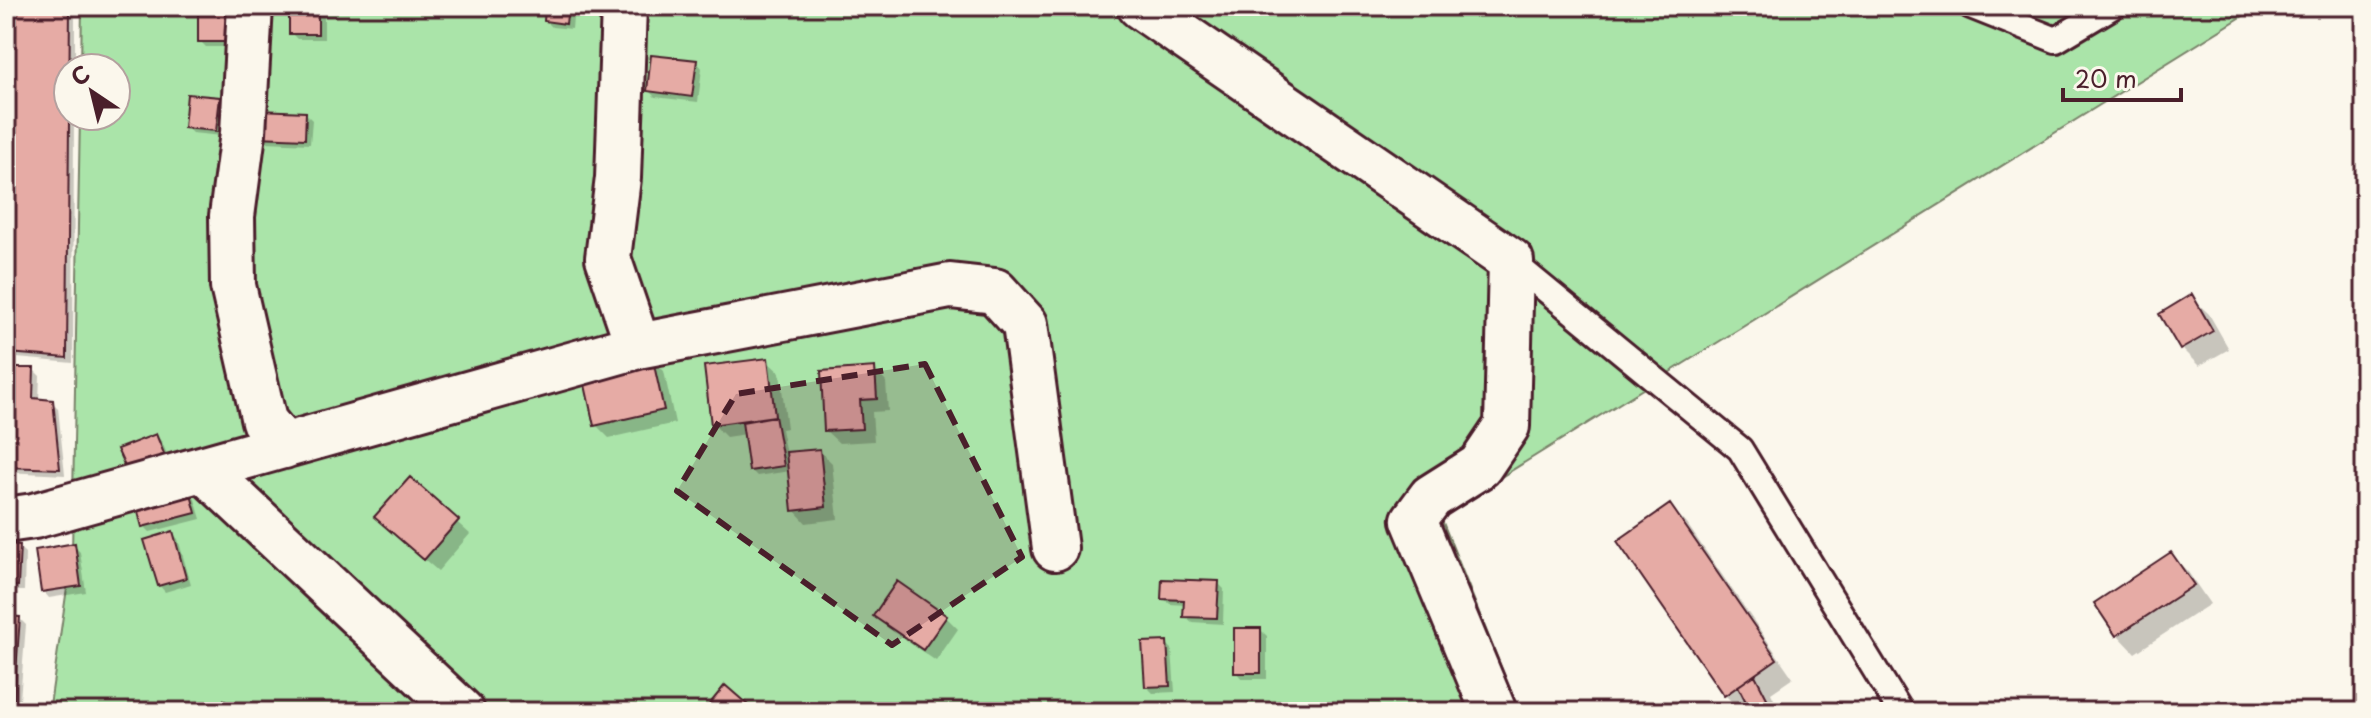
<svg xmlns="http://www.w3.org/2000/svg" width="2371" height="718" viewBox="0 0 2371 718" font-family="'Playpen Sans',sans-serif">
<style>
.green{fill:#aae4a9;stroke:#7a826a;stroke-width:2}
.shadow{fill:#0003}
.building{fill:#e6aba5;stroke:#4a1f2b;stroke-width:2}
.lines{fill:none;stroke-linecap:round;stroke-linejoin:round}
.lane-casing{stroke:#4a1f2b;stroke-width:30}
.street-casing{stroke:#4a1f2b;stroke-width:50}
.lane{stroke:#fbf7ec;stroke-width:24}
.street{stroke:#fbf7ec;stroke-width:44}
.marked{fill:#4a1f2b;fill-opacity:0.2;stroke:#4a1f2b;stroke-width:6;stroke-dasharray:16 10;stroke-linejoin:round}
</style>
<rect width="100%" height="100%" fill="#fbf7ec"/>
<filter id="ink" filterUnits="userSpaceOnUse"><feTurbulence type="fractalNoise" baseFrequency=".0125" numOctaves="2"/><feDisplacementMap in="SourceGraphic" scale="16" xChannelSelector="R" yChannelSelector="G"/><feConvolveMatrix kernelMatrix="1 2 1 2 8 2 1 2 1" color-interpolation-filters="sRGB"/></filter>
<g filter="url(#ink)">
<path class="green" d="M82,6H2259L1440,515L1519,712H49L72,554L80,116H116V68H81Z"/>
<path class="shadow" d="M16,6H75V68H68V116H74L73,363L17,358L11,352Z
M291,6L324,7V39H297L291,33Z
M547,6H574L572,29L552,27L546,21Z
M243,17L244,47H206L200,41Z
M696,61L702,68L698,102L655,97L649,91Z
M219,99L225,105L222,136L192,133L186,127Z
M306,114L312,120L310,144L266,142L260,136Z
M2191,297L2209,314L2229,349L2199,366L2182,349Z
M651,358L664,371L675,423L609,438L596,425Z
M767,361L780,373L787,428L781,429L786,454L820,451L832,463L838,519L806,523L794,510L790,471L757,476L751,470L746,434L726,437L713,424Z
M874,369L886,382L888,411L872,412L874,441L839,443L826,431Z
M6,370H34L40,376L39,400L52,402L58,408L65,475L6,472Z
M156,436L162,442L170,462L120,450Z
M410,480L470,534L438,571L389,529Z
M189,493L195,499L201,519L150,532L144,526Z
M1670,506L1687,524L1793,678L1771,693L1780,712H1753L1750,707L1742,712L1725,695Z
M172,533L178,539L191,584L165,592L159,585Z
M6,546L19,547L25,553L24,591H6Z
M74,546L80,552L86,592L49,598L43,591Z
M2171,555L2188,572L2210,604L2135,653L2118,635L2097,604Z
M1218,583L1224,589L1223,624L1192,622L1185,616L1186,605L1170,604L1163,598Z
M876,616L946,617L958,629L936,661L888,628Z
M6,618L20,619L26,625L19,712H6Z
M1261,630L1267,636V679H1242L1236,672Z
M1166,643L1172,649L1175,692L1153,693L1147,687Z"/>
<path class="building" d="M14,6H70L67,358L9,353Z
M289,6H318V34H289Z
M545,6H568L566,24L544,21Z
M198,9H238V42H198Z
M651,55L697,60L692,97L647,91Z
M187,94L220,97L216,131L184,128Z
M259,110L306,112L305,139L258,137Z
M2192,294L2213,331L2180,350L2159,314Z
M652,356L664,410L594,426L582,371Z
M768,358L775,416L711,425L704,366Z
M875,367L877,399L860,400L862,429L824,431L821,371Z
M6,368H34L33,398L53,400L60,469L6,467Z
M775,416L784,466L749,471L742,422Z
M156,434L165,456L127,471L117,449Z
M820,449L826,507L792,511L786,452Z
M410,477L459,520L424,560L374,517Z
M190,491L196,513L142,527L136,504Z
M1670,504L1777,659L1724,696L1617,541Z
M173,531L186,578L158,586L144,540Z
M75,543L81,586L41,592L35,550Z
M6,544L20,545L18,586H6Z
M2171,552L2194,585L2116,636L2094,603Z
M1162,579L1219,581L1217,618L1183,617L1184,600L1161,599Z
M897,581L947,616L923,650L873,616Z
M6,616L20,617L13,712H6Z
M1234,628H1261V673H1234Z
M1167,641L1170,686L1145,687L1142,642Z
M1755,675L1774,712H1751L1738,686Z
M725,685L756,712H703Z
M224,700L235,712H220Z
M522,703L532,712H513Z"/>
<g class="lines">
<defs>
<path id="lane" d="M1971,6L2056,40L2113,6
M1511,261L1740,449L1901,712"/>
<path id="street" d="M250,6L243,133L232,216L233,286L264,421L284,446
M1140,6L1511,261L1507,426L1480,466L1431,497L1414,520L1494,712
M638,346L950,286L995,291L1025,324L1055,548
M203,469L462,712
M6,520L34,516L638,346L608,258L618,178L624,6"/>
</defs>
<use href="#lane" class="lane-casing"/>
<use href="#street" class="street-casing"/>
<use href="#lane" class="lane"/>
<use href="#street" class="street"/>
</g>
</g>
<path class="marked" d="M925,364L1022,557L892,645L677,491L736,394Z"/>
<rect width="2371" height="718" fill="none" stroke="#fbf7ec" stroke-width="32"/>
<rect x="16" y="16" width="2339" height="686" fill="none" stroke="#4a1f2b" stroke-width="3" filter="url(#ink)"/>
<g transform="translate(92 92) rotate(325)"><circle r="38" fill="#fbf7ec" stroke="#b4a19f" stroke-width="2"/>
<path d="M0-6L14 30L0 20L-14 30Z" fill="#4a1f2b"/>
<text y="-12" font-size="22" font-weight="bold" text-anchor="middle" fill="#4a1f2b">С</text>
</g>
<path d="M2063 88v12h118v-12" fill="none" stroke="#4a1f2b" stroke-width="4"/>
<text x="2075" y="88" font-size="24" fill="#4a1f2b" stroke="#fbf7ec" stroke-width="6" paint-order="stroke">20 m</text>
</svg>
